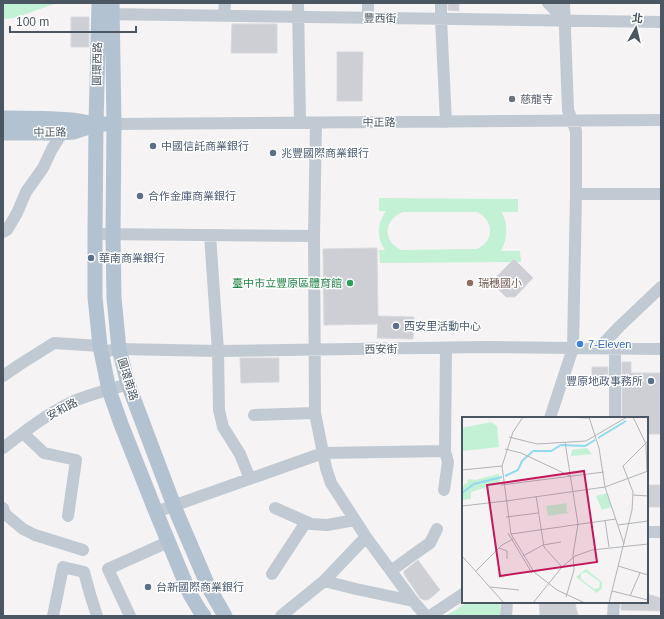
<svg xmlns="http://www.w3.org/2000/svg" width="664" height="619" viewBox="0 0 664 619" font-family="Helvetica,'Noto Sans TC',sans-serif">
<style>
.green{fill:#c3f1d5;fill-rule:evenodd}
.building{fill:#cdcfd5;stroke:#d7d9de}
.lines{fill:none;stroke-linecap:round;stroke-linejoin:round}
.minor{stroke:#c1cad2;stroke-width:12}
.major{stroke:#b3c2d1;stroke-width:15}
.worship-dot{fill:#6b7280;stroke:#fff;stroke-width:1.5}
.service-dot{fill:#5c6f8a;stroke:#fff;stroke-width:1.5}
.leisure-dot{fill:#2e9e5b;stroke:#fff;stroke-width:1.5}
.education-dot{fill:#8d6e63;stroke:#fff;stroke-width:1.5}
.shop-dot{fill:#3f7fe0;stroke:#fff;stroke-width:1.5}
.labels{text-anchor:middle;stroke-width:3;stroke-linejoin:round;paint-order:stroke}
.street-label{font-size:11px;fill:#4a5661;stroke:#fff}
.worship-label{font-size:11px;fill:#5b616d;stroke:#fff;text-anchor:start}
.service-label{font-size:11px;fill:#4e5e75;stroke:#fff;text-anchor:start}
.leisure-label{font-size:11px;fill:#27864d;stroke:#fff;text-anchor:end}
.education-label{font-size:11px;fill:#785e54;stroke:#fff;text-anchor:start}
.shop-label{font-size:11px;fill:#366cbe;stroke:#fff;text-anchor:start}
.inset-river{fill:none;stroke:#90daee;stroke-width:2}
.inset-road{fill:none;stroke:#b1b4b9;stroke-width:1}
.view{fill:#c2185b;fill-opacity:0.15;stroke:#c2185b;stroke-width:2}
.inset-edge{fill:none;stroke:#4a5661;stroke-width:2}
</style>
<rect width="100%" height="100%" fill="#f5f3f3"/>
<path class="green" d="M3,3H57L14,18L3,19Z
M379,198L518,199V212H502C508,225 508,237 501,251H520L521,262L380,263L379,250H385C376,237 377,224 386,211H379ZM403,212H477C494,220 495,241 477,249L401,250C382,241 384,219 403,212Z
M468,602H500V616H446Z"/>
<path class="building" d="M448,3H459V11L448,10Z
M71,17H89V47H71Z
M232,24H277V53H231Z
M337,52H363L362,101H337Z
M377,248L378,316L414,317L413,339L377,338L378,324L324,325L323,249Z
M514,259L533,278L515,297H506L491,282Z
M240,358H279V382L241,383Z
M622,362H631V373H661V389H660V434H647V418H622Z
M592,367H608V375L604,376V380H601L600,386L594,385L593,377H592Z
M647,485H661V507H647Z
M418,560L440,590L428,600H424L420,598L404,574V571Z
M647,594L661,598L660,611L621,610V602H647Z
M539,602H575L578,616H540Z"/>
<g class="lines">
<path class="minor" d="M298,3L300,123
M441,3V19L446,122
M548,3L565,20
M103,14L661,22
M224,15L225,3
M368,18V3
M316,123L314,236L315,413L326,468L331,483L366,537L413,601L426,616
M114,124L661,120
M576,194H661
M3,232L7,230L17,213L26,192L43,168L52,149L62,133
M95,234L314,236
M210,235L218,351L219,410L223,427L240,454L250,479
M599,348L620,326L661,287
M615,349V418
M101,352L119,349L218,351L484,347L661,349
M3,376L19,365L54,343L100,346
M254,415L315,413
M550,418L573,348L576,194V131L568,110L564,3
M23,433L44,453L76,460L68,516
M3,448C25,431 47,414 72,402C89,394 109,390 128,384
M444,490L448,462L445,451L446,348
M3,508L5,514L23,529L35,535L83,550
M275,508L311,524L327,525L355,520
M156,512L323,453L445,451
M647,532H661
M391,571L410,557L430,543L437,529
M272,574L306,522
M324,581L356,589L413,601
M53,616L63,567L84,572L90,594L97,616
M130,616L108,569L168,542
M281,616L324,581L366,537
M430,616L463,594
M506,616L507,602
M613,616L614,602"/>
<path class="major" d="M99,3L96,124L95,234V297L100,346L109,390L121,424L156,512L190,594L200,611L204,616
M112,3L114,124L113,234L114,298L119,349L128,384L176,511L209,588L225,616
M3,118C26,118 49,118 71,120C83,121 93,125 105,124
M3,133H59L74,132L95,125"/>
</g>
<circle class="worship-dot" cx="512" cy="99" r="4"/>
<g class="service-dot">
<circle cx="153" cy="146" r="4"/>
<circle cx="273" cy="153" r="4"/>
<circle cx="140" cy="196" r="4"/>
<circle cx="91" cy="258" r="4"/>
<circle cx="396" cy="326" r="4"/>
<circle cx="651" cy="381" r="4"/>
<circle cx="148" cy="587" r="4"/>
</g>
<circle class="leisure-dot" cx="350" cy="283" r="4"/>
<circle class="education-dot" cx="470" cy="283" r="4"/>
<circle class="shop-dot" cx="580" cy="344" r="4"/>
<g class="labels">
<g class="street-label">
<text transform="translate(380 18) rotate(1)" y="4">豐西街</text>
<text transform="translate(97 64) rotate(-89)" y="4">圓環西路</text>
<text x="379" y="126">中正路</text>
<text transform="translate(50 132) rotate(-1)" y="4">中正路</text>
<text transform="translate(381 349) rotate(-1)" y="4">西安街</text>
<text transform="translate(128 379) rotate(73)" y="4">圓環南路</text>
<text transform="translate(62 409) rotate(-28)" y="4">安和路</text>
</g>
<g class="worship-label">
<text x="520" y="103">慈龍寺</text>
</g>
<g class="service-label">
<text x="161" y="150">中國信託商業銀行</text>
<text x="281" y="157">兆豐國際商業銀行</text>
<text x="148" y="200">合作金庫商業銀行</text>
<text x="99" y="262">華南商業銀行</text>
<text x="404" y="330">西安里活動中心</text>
<text x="643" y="385" text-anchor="end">豐原地政事務所</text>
<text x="156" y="591">台新國際商業銀行</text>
</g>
<g class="leisure-label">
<text x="342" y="287">臺中市立豐原區體育館</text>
</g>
<g class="education-label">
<text x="478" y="287">瑞穗國小</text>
</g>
<g class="shop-label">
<text x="588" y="348">7-Eleven</text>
</g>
</g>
<g transform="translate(462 417)">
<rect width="186" height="186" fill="#f5f3f3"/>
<path d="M29,5L35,9L37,30L0,34V11ZM125,31L130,37L109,39L110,33ZM37,57L38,66L9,75V82L0,83V72L3,66L5,67L6,62L13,63ZM145,76L149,90L140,93L134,79ZM105,86L104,94L107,96L86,99L84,89ZM124,152L140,165V171L135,176L114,160ZM124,155L138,165L137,171L132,172L119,162V157Z" fill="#c3f1d5" fill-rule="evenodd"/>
<path class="inset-river" d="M136,21L164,4M43,59L56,53L60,44L71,34H89L99,28L123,29L133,23M0,76L12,67L40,60"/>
<path class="inset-road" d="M61,0L51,15L40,49L49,117L72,155L95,173L123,186M70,0H94M102,0L127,1M127,0L137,31L143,70L162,127M171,0L184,27L185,54M47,20L75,27L124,24L165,0M103,25L116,107L111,138L112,153L104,180M43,32L59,36L108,59M0,53L40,49M39,68L142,55M171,78L186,79M74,79L82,130L100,150M44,84L143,70L186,54M0,89L44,84M44,100L76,96M143,103L147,130M156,108L186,104M46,116L70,156M49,117L154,102M37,131L45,134V142M0,139L42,186M61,139L81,128L99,125M156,149L186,158M14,154L40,128L51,122M28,170L57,173M150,174L186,183M168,179L178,156M71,186L100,150L113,139L130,133L186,127M147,186L170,93L171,75L161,49L186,24"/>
<path class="view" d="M122,54L135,145L38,159L25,68Z"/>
<rect width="186" height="186" class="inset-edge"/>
</g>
<rect width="664" height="619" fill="none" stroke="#4a5661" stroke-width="8"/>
<g transform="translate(636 28) rotate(8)" stroke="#ffffff" stroke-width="3" paint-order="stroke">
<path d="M0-3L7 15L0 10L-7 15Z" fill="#4a5661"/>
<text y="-6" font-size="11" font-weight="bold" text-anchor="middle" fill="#4a5661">北</text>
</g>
<path d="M10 26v6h126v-6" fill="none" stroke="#4a5661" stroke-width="2"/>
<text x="16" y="26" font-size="12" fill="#4a5661" stroke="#ffffff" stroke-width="3" paint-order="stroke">100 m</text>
</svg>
